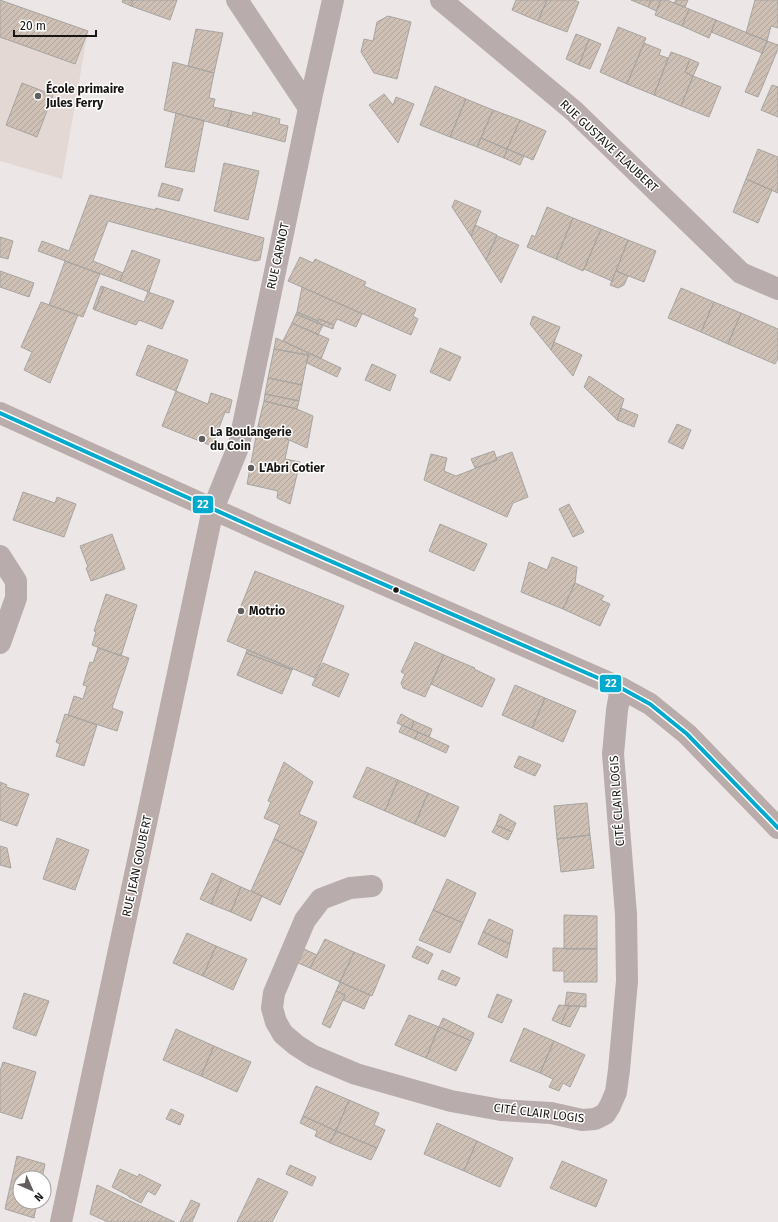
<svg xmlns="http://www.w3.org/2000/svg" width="778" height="1222" viewBox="0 0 778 1222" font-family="'Fira Sans',sans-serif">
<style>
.built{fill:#e4d8d4}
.building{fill:url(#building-hatch);stroke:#a7a4a2}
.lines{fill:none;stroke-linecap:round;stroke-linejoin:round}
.minor{stroke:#b9acac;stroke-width:22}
.tertiary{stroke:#b9acac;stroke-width:22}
.secondary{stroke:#b9acaa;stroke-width:22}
.bus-1-casing{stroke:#fff;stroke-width:7}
.bus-1{stroke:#00a9ce;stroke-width:4}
.poi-dot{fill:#625e5d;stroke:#fff;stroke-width:1.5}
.bus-dot{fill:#181513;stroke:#fff;stroke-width:1.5}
.labels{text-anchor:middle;stroke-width:3;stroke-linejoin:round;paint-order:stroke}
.poi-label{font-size:12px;font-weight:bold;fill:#181513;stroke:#fff;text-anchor:start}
.street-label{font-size:12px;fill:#181513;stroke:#fff}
.line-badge{stroke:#fff;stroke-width:1.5}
.badge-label{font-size:11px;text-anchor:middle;font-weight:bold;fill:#fff}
</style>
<defs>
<pattern id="building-hatch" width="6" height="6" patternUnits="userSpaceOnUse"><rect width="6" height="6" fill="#cec0b4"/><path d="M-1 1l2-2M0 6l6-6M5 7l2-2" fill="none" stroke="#b0a49a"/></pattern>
</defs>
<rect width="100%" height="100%" fill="#ece7e6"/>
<path class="built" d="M0,0L88,31L62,179L0,161Z"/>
<path class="building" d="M0,0L88,31L75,64L0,37Z
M123,0H133L131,6L122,2Z
M133,0H177L170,20L131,6Z
M516,0H547L538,21L512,10Z
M547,0H574L579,2L567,32L538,21Z
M631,0H651L648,7Z
M651,0H661L656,11L648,7Z
M661,0H667L689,9L682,26L655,15Z
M676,0H688L685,7L674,3Z
M755,0H778V28L771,26L767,41L746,33Z
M689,9L716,20L709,38L682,26Z
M388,16L411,22L397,79L374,73L361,52L364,39L373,41L377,22Z
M716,20L767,41L762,53L711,32Z
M618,27L646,38L627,84L600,72Z
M196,29L223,33L214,73L188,66Z
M576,34L589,39L579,65L566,59Z
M589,39L601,44L590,69L579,65Z
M767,41L778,45V49L758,97L745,92Z
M644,43L661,50L659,55L668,58L654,95L627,84Z
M671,52L690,59L685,72L693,76L681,106L654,95Z
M690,59L699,63L693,76L685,72Z
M173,62L214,73L209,98L215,99L213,107L232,111L227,127L164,110Z
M693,76L721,87L709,117L681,106Z
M22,83L53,95L37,137L6,125Z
M772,85L778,87V117L761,110Z
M435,86L466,99L450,137L420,125Z
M384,94L393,105L396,97L414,104L398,143L369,105Z
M466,99L493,110L477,147L450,137Z
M493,110L520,120L507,149L481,138Z
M232,111L252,116L253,112L280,119L279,124L288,126L285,142L227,127Z
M176,113L204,121L194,172L165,167Z
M520,120L546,131L533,160L507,149Z
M481,138L507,149L504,158L477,147Z
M507,149L524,156L520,165L504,158Z
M758,149L778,157V193L746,179Z
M224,163L259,171L248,220L214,211Z
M746,179L772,190L758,223L733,212Z
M162,183L183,189L179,201L158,196Z
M90,195L155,210L156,208L264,238L260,260L255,261L108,221L93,261L123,273L120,281L38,251L42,241L69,251Z
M455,200L481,211L471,236L452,207Z
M547,207L573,218L556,259L527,247L532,235L535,237Z
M573,218L601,229L583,271L556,259Z
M475,225L497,235L486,260L471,236Z
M601,229L628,240L612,281L584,269Z
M497,236L519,245L501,283L486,260Z
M0,237L13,241L8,259L0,257Z
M628,240L656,251L644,282L616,271Z
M132,250L160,260L149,292L120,281Z
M300,257L313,263L315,259L366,282L364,286L416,309L413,316L418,319L411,335L288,281Z
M65,261L100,274L83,317L49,305Z
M0,271L34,283L29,297L0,287Z
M616,271L628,276L624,285L618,288L610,285Z
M101,286L104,287L95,310L93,309Z
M104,287L144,302L148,292L174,301L162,329L139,320L136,325L95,310Z
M302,287L362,314L356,327L337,319L334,325L319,319L318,321L297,312Z
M681,288L714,302L701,332L668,318Z
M41,302L78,315L50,383L24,370L32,352L21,347Z
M714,302L741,313L728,344L701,332Z
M297,312L318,321L317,323L296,314Z
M741,313L778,329V358L775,364L728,344Z
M296,314L323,325L318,335L292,323Z
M533,316L560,327L551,350L530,324Z
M319,319L334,325L333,329L317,323Z
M292,323L329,339L321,359L283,341Z
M276,338L309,353L308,355L274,349Z
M554,342L582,355L573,376L551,350Z
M148,345L188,360L176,391L136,375Z
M440,348L461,357L450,381L430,372Z
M274,349L308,355L302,385L268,378Z
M309,353L341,368L337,377L307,363Z
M372,364L396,375L390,391L365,380Z
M589,376L624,399L617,420L584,387Z
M268,378L302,385L299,401L265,394Z
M176,391L208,404L211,393L232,400L229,413L225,412L212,446L162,426Z
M265,394L299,401L297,409L264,401Z
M264,401L297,409L313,416L307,448L258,426Z
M621,408L638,415L634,427L617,420Z
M677,424L691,430L683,449L668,442Z
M258,426L289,440L285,459L300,462L290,504L277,498L278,491L247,484Z
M494,451L497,460L475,468L471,459Z
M512,452L528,497L513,503L507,517L424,480L431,454L447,458L444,471L456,476L497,460L496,458Z
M23,492L55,503L57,497L76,504L64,537L13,520Z
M569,504L584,532L573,537L559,509Z
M440,524L487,544L474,571L429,551Z
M112,534L125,569L91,581L86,568L88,567L80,546Z
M552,557L577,567L575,583L563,609L521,592L529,562L547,570Z
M255,571L344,606L315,678L227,641Z
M575,583L604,596L601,600L610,604L600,626L563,609Z
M106,594L137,605L121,656L92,645L96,632L94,631Z
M415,642L444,655L425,697L403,688L401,683L405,674L401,672Z
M98,648L129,658L112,708L123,712L117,731L68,715L74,696L83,699L87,686L83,685L90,662L93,663Z
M247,650L293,669L292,670L246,653Z
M246,653L292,670L282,694L237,675Z
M444,655L475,668L474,669L495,679L482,707L431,684Z
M323,663L349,674L339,697L312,685Z
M515,685L545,698L532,728L502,715Z
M545,698L576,711L563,742L532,728Z
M65,714L97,725L84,766L56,756L60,744L56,742Z
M401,714L414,721L411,729L397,723Z
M414,721L432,729L429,737L411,729Z
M402,725L418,732L415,739L399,732Z
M418,732L449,746L446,753L415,739Z
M519,756L541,765L535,776L514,767Z
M284,762L313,782L299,814L317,822L304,853L274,839L280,825L264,818L271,802L268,801Z
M367,767L398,780L385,811L353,797Z
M398,780L428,793L415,824L385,811Z
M0,782L7,785L6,787L29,794L17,826L0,820Z
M428,793L459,807L445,837L415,824Z
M587,803L590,835L557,839L554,806Z
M500,814L516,823L512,832L496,825Z
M496,825L512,832L508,840L492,832Z
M590,835L594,868L561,872L557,839Z
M57,838L89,850L75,890L43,879Z
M274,839L304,853L280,905L251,891Z
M0,846L7,848L11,868L0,865Z
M212,873L222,878L211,904L200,899Z
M222,878L241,887L231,912L211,904Z
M447,879L476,893L463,923L433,910Z
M241,887L262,896L251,921L231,912Z
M433,910L463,923L450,953L419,940Z
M564,915L597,916V949H564Z
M489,919L513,930L510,944L483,932Z
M483,932L510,944L507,958L478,944Z
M187,933L216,946L203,976L173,963Z
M325,939L354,952L340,982L310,968Z
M216,946L247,959L233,990L203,976Z
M417,946L433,954L428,964L412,957Z
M553,948L597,949V982H564V971H553Z
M304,949L317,955L310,968L298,963Z
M354,952L385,965L372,996L340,982Z
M442,970L460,978L456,986L438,979Z
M340,982L370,995L364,1009L343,1000L345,995L336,991Z
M336,991L345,995L330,1028L322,1024Z
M567,992L586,994V1007L565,1005Z
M24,993L49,1001L36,1036L13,1028Z
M497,994L512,1000L502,1023L488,1017Z
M559,1005L569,1006L561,1024L552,1020Z
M569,1006H580L570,1027L561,1024Z
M409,1015L439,1027L426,1058L395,1045Z
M443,1018L474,1033L471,1041L439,1027Z
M439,1027L471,1041L456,1071L426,1058Z
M524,1028L554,1041L540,1073L510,1061Z
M176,1029L214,1046L201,1076L163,1060Z
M554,1041L585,1055L570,1087L563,1083L559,1091L549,1087L553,1079L540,1073Z
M214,1046L251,1062L237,1092L201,1076Z
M3,1062L36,1072L22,1119L0,1112V1071Z
M316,1086L349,1100L336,1131L303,1116Z
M349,1100L379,1113L374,1125L385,1130L377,1148L336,1131Z
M171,1109L184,1115L180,1125L166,1119Z
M303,1116L336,1131L330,1143L315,1136L317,1131L300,1123Z
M437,1123L477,1141L464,1171L424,1154Z
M336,1131L377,1148L371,1160L330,1143Z
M477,1141L513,1158L500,1187L464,1171Z
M17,1156L45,1164L42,1178H20V1202H37L34,1218L5,1209Z
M562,1161L607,1180L596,1207L550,1188Z
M290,1165L316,1177L312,1186L286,1174Z
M120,1169L138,1177L139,1174L161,1185L155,1195L148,1191L141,1203L129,1197V1196L112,1187Z
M258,1178L288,1192L272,1222H237Z
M97,1185L168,1219L175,1222H108L90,1214Z
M191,1200L200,1204L192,1222H180Z"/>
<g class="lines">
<path class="minor" d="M237,0L309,108
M441,0L574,111L741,273L778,289
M0,556L16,581V598L0,643
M372,886L350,888L321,899L305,920L274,993L272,1008L276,1022L283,1034L296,1045L313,1056L356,1074L451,1101L501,1110L551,1113L582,1120L595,1119L605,1114L610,1106L616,1092L619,1070L627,981L626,914L613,754L617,710L621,688"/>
<path class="tertiary" d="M213,509L239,445L312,94L333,0"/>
<path class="secondary" d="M0,413L264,532L621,688L650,704L687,734L778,828
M61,1222L213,509"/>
<defs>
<path id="bus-1" d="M0,413L264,532L621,688L650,704L687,734L778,828"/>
</defs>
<use href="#bus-1" class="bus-1-casing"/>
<use href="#bus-1" class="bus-1"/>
</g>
<g class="poi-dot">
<circle cx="38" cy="96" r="4"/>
<circle cx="202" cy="439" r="4"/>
<circle cx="251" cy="468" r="4"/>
<circle cx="241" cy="611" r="4"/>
</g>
<circle class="bus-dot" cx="396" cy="590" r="3.5"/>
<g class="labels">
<g class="poi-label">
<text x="46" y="93">École primaire<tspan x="46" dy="14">Jules Ferry</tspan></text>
<text x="210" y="436">La Boulangerie<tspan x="210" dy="14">du Coin</tspan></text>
<text x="259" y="472">L'Abri Cotier</text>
<text x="249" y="615">Motrio</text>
</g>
<g class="street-label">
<text transform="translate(609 146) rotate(43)" y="4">RUE GUSTAVE FLAUBERT</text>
<text transform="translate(278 256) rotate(-78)" y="4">RUE CARNOT</text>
<text transform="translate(617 801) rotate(-94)" y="4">CITÉ CLAIR LOGIS</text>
<text transform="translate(137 866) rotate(-78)" y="4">RUE JEAN GOUBERT</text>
<text transform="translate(539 1113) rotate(7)" y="4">CITÉ CLAIR LOGIS</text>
</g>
</g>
<g class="line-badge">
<rect x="192" y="495" width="22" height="19" rx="4" fill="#00a9ce"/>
<rect x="599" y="674" width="23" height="19" rx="4" fill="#00a9ce"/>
</g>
<g class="badge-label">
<text x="203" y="508">22</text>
<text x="611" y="687">22</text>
</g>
<g transform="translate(32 1190) rotate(135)"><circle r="19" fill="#ffffff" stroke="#a3a1a1"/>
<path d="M0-3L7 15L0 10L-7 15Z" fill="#625e5d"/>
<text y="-6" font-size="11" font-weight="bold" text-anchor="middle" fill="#181513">N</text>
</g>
<path d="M14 30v6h82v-6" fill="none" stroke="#181513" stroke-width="2"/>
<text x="20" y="30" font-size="12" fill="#181513" stroke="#ffffff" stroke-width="3" paint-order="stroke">20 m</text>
</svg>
